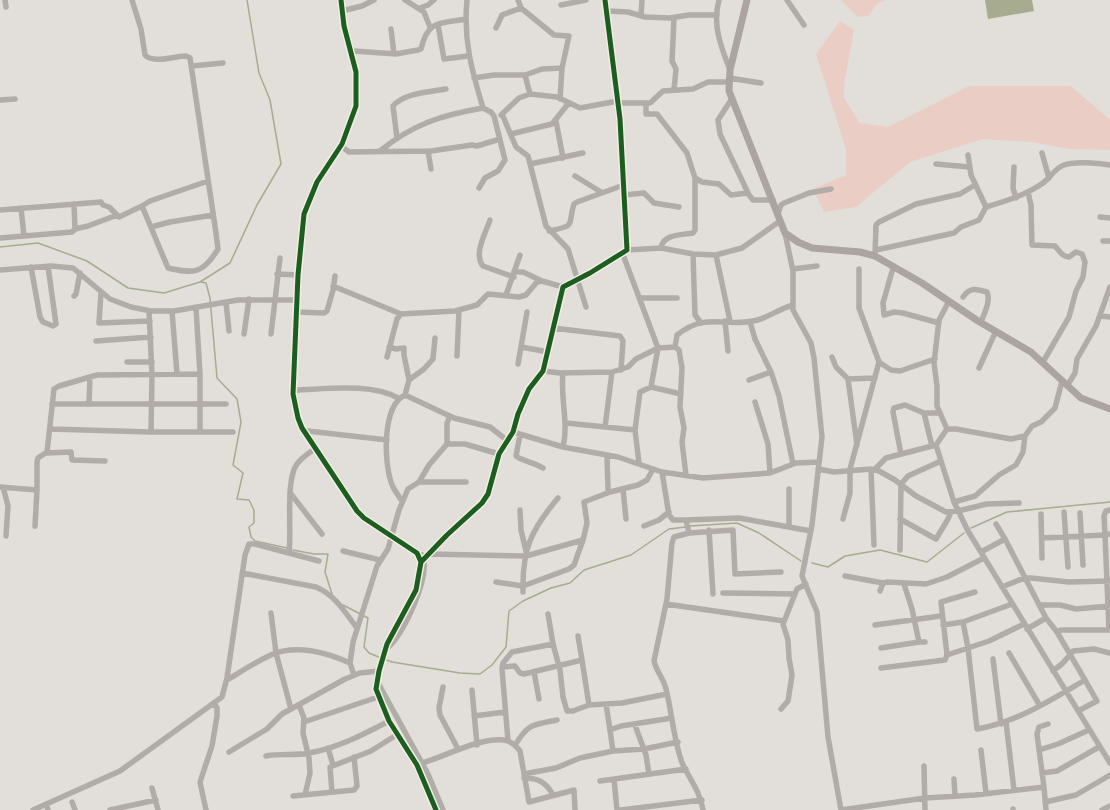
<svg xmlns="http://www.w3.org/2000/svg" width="1110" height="810" viewBox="0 0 1110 810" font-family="Ubuntu,sans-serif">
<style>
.green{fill:#eacec5}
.water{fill:#a7ac8e}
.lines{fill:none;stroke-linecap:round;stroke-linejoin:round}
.stream{stroke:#a7ac8e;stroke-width:1.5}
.minor{stroke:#b2aca8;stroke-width:5.5}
.major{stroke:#aca59f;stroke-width:7}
.cycleway-casing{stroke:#f2ece3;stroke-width:8}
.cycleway{stroke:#1b5e20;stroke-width:5}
</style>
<rect width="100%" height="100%" fill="#e2deda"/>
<path class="green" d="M841,0H886L877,4L868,16L858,17Z
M840,21L854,30L844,84V98L860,123L888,127L969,86H1071L1110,120V150L1069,149L1032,142L983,139L910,162L856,207L824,212L813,189L846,175V149L816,54Z"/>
<path class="water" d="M985,0H1032L1034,11L988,19Z"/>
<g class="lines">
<path class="stream" d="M0,247L38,243L87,261L128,288L164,293L200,282L230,263L257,205L281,164L270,100L259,73L247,0
M201,282L206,283L210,298L217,378L237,399L241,422L233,465L243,473L237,499L249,500L254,510V523L249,527L251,537L255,541L287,548
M690,526L737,523L759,533L801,561
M971,528L1007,512L1110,502
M293,550L314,554H328L325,572L332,594
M812,563L828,567L845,556L880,550L927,562L964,533
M343,605L368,618L364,647L369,653L381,658
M384,659L392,662L460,673L480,674L492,665L506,647L509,611L523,601L551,588L570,583L584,570L631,555L669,529L686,527"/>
<path class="minor" d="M5,0L6,7
M132,0L141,29L145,55C153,64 175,56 186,56L190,58L216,233L218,249C203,274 194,274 168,268L142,206L150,201L208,181
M341,0L344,26L356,72V106L342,144L317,182L304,214L298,275L293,394L298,418L302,428L357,511L364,518L417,553L421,562L416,590L387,644L379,671L376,689L389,721L417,765L436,810
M405,0L424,12L430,27
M467,0C463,40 472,71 483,108L491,112L494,116L505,160L498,171L485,178L479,188
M518,0L521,8L554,35L569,36L562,68
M719,0C712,25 721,47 730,70
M787,0L804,25
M561,5L586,0
M420,8L428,5L434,0
M342,11L362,6L374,0
M607,11L628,12L645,17L670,18L689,15H717
M641,16L642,0
M674,18L672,61L676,69L674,90
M438,25L444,59L468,56
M496,28L502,15L521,8
M391,29L394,54
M354,51L396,54L418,50L421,49C428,19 440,24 466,19
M192,66L223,63
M525,75L542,69L562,68L560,99
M474,78L494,75H525L530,94
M729,78L761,83
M0,100L15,99
M731,100L718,120L720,134L749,195L753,200H773
M618,103H650L663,91L693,89L708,82H729
M646,103V114H657L687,153L695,178V230L693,233C681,235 663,234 661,248
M502,114L516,147L528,156L546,226L568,249L586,307
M501,115L519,98L530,94L557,97L580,108L618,101
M556,121L563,158
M511,134L552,124L568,104
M397,138L393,106C404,93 429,92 446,89
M341,146L349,152L431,151L472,145L477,146L500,139
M380,151C413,124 442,115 483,108
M428,151L431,169
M1042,153L1049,178
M968,155L971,175L986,207C1006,201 1026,195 1043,183C1050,178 1055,168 1064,165C1074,161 1099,163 1110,165
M530,164L583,153
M936,164L969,167
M1014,167L1013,188L1016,198
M575,176L601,192
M695,178L702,182L719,184L731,195L747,193
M1028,192L1031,205L1032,245L1055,246C1060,251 1061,256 1069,257L1076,252L1082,254L1085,262L1083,277L1076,291L1069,317L1043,362
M624,195L644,193L654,203L679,207
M21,208L24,236
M0,210L101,202L103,205L109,207L119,217L142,206
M778,214L781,205L784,203L809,193L831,189
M1100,217L1110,218
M490,220C486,232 473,254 483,266L514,277
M151,227L170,222L213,215
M75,229L88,226L117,215
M549,231C577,225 567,227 574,204L577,202L624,185
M785,233L793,271V310L811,343L814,358L822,437L812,525L802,576L817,612L828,737L841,810
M0,238L72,232L75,229L74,204
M1103,241H1110
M627,250L661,248L693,254L716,255L742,248L780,221
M876,250L954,233L961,227L979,220L986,207
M622,252L658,348L675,347L679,350L682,368L680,407L684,428L682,442L686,475
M693,254L695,315L701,323
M716,255L730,321
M875,256L876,225L879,222L916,204L960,194L975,185
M31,267L40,317L43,322L53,326L56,324L48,266
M893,268L883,303L884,315L894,312L903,313L939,323
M793,269L817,266
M859,269V308L879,362L891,370L900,371L935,359
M0,270L51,266L73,268L110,299L131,307L151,311H174L238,300H297
M515,272H523L542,281
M277,274L298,275
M333,286L401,314
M101,292L99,323L150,321
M506,295L520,255
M74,296L76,294L80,273
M963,297C970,287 975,289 987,292C991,301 984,314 981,322
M639,298H677
M949,301L939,320L934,363L937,386V406L947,429L936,445L954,502L968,531L1110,763
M226,302L229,331
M149,311L152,375L151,432
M172,311L177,374
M296,312L324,313L327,311L333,290L335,276
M1100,316L1110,317
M725,321L728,351
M750,322L755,339L771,372L779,396L793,464
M553,328L620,336L623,341L621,370
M244,334L249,299
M271,334L280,258
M435,338L433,359L424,369L409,380L405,395L454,418L490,427L508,441
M96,341L151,337
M389,347L396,349L404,348V355L409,380
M521,347L549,352
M675,347L677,335C706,312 724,327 753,321C767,319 778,309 793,305
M457,356L459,310
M387,357L397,319L401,314L455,311L477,305L488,294L519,297L526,295L537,282L542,281L563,287
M832,357L836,367L848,379L875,378
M127,362H152
M518,364L527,312
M979,368L996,331
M543,371L560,373L612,372L628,367L636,359L658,348
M200,374V432
M848,379L857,445
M749,380L771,372
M1067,386L1075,373L1077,359L1096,326L1110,287
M651,387L658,348
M296,390C327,389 371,383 398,398
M755,402L768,444L770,473
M52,404H89L90,377
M89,404H226
M924,413L932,446
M566,423L635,430
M605,427L612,372
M50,429L151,432H233
M947,429H956L1011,439L1025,436L1032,426L1041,422L1055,408L1062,381
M308,431L387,440
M513,432L563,447L618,457L662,472L703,478L770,473L796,463L819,462
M520,435L516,456C520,460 535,463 543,468
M447,444H465L499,454
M563,447C569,422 560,398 563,373
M46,453L71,452L72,460L105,461
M901,454L893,412L894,408L905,405L924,413H940
M607,455L608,490L610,492L638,485L647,480L653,469
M639,463L635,430L640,392L651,387L681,394
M818,469L834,472L871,469L879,471L895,480L916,496L946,512L958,511L987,504L1019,503
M871,469L874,545
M874,470L886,458L936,445
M662,472L669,515L673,520H686L689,533L674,537L672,543L667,599L654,661C656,671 664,679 666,689C672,712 674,744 683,765C691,781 700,792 703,810
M419,482H466
M0,487L37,490V462L38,458L47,452L54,389L59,386L97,375L200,374L196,308
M3,487L8,506L6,536
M623,489L626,519
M789,489V527
M291,494L322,534
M402,501C398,495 393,489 391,482C384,461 382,406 405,395
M954,502L975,496L999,475L1016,465L1023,452L1025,436
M520,510L521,530L526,551
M1110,510L1106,511L1104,516L1105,535L1110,534
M1064,512L1068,567
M1080,513L1083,565
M1041,514L1042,558
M843,519L850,493V469L879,362
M900,519L936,539L948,519L951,512
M686,520L739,518L811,531
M35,526L37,490
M644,526L659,520L669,512
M709,530L713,594
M689,533L733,530L735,574L781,572
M1005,539L1046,618
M583,540L587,523L584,502L610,492
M900,550L901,484L908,476L941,461
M343,551L380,560
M981,552L1005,539L996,524
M289,553C292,531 285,480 297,464C302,457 309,453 316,448
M429,554L526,556L583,540L574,565L569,569L523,586L496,582
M423,560L447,535L482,503L488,494L499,454L513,432L518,414L529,389L543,371L563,287L590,273L627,250L620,119L605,0
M242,573L316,587C335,595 345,612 357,628
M845,576L883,583
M904,584L912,609L919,642H925
M1002,587L1024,578H1031L1069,582L1110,581
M880,591L883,583L888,582L926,584L947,577L984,558
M523,592C522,549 531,530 558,498
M723,593L795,594
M666,604L784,621
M1012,604L963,622L968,648L977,729C1017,722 1051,700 1085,680L1097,701L1078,711
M1039,605H1060L1076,609L1110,606
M271,613L276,653L291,709
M548,614L553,644
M875,625L941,616
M943,625L963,622
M1027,629L1046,618L1057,632L1061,630H1109L1105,535L1042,538
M1057,632L1085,680
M578,636L582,660
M387,648C403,637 432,574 422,555
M881,648L919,642
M1009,653L1040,706
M947,655L989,641L1024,624
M993,659L1001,724
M502,667L515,666L520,673L524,674L582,660L589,705
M881,668L945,660L947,655L941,602L975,592
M1053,671L1063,663L1073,651L1094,649L1110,653
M534,672L539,699
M354,675L350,663L353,642L377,566L388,549L399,510L408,489L419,482L429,465L447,444V423L450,416
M227,680C242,671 257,661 273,654C297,644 328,653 350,663
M377,681L428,774L443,810
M443,687L439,708L440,715L458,749
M472,690L477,745
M606,704L610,730L621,726L672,718
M299,705L304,718L303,733L309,758L310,773L305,795
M781,709L788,701L792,675L789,658L788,640L783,624L797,589L806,584
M474,716L505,712
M304,722L378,697
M1006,722L1014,790
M635,725L646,755L649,774
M610,730L613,751L644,749L678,742
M508,741L502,669L503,663L512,652L553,644L560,670L563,697L567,711H573L589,705L622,703L667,694
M515,745C529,723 532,725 557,720
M328,748L333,765
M981,750L986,793
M1039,750L1058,744L1089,730
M229,752L267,729L282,714L345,679L360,673L379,671
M266,756C281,753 296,756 309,753C338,748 364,734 389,721
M422,763C444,757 486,734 508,741C513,743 517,747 520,751L529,802L574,790L575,810
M924,766L925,810
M1042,773L1057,771L1099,747
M524,774L556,768L580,758L613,751
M524,778C538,778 546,782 553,795
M614,779L617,810
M954,779L955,796
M600,781L686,769
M1044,787L1037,734L1039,727L1048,724
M152,788L158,810
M332,792L330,767L371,751L398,734
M293,796L354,790L357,786L354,757
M72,802L75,810
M1045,802L1076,795L1110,775
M46,804L48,810
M1013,809V810
M33,810L120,771L222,697L227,678L245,555L249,544H255L319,561
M110,810L156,800
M206,810L200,782L212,746L217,716V708L214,704
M621,810L702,800
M841,810L925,798L975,795L1044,787L1046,810
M1102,810L1110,806"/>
<path class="major" d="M747,0L730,70L729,91L785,233L798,242L812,248L860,252L875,256L922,283L978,321L1031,352L1081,398L1110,409"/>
<defs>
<path id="cycleway" d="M341,0L344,26L356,72V106L342,144L317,182L304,214L298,275L293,394L298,418L302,428L357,511L364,518L417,553L421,562L416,590L387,644L379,671L376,689L389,721L417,765L436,810
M421,562L447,535L482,503L488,494L499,454L513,432L518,414L529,389L543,371L563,287L590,273L627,250L620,119L605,0"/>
</defs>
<use href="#cycleway" class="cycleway-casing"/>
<use href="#cycleway" class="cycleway"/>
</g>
</svg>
